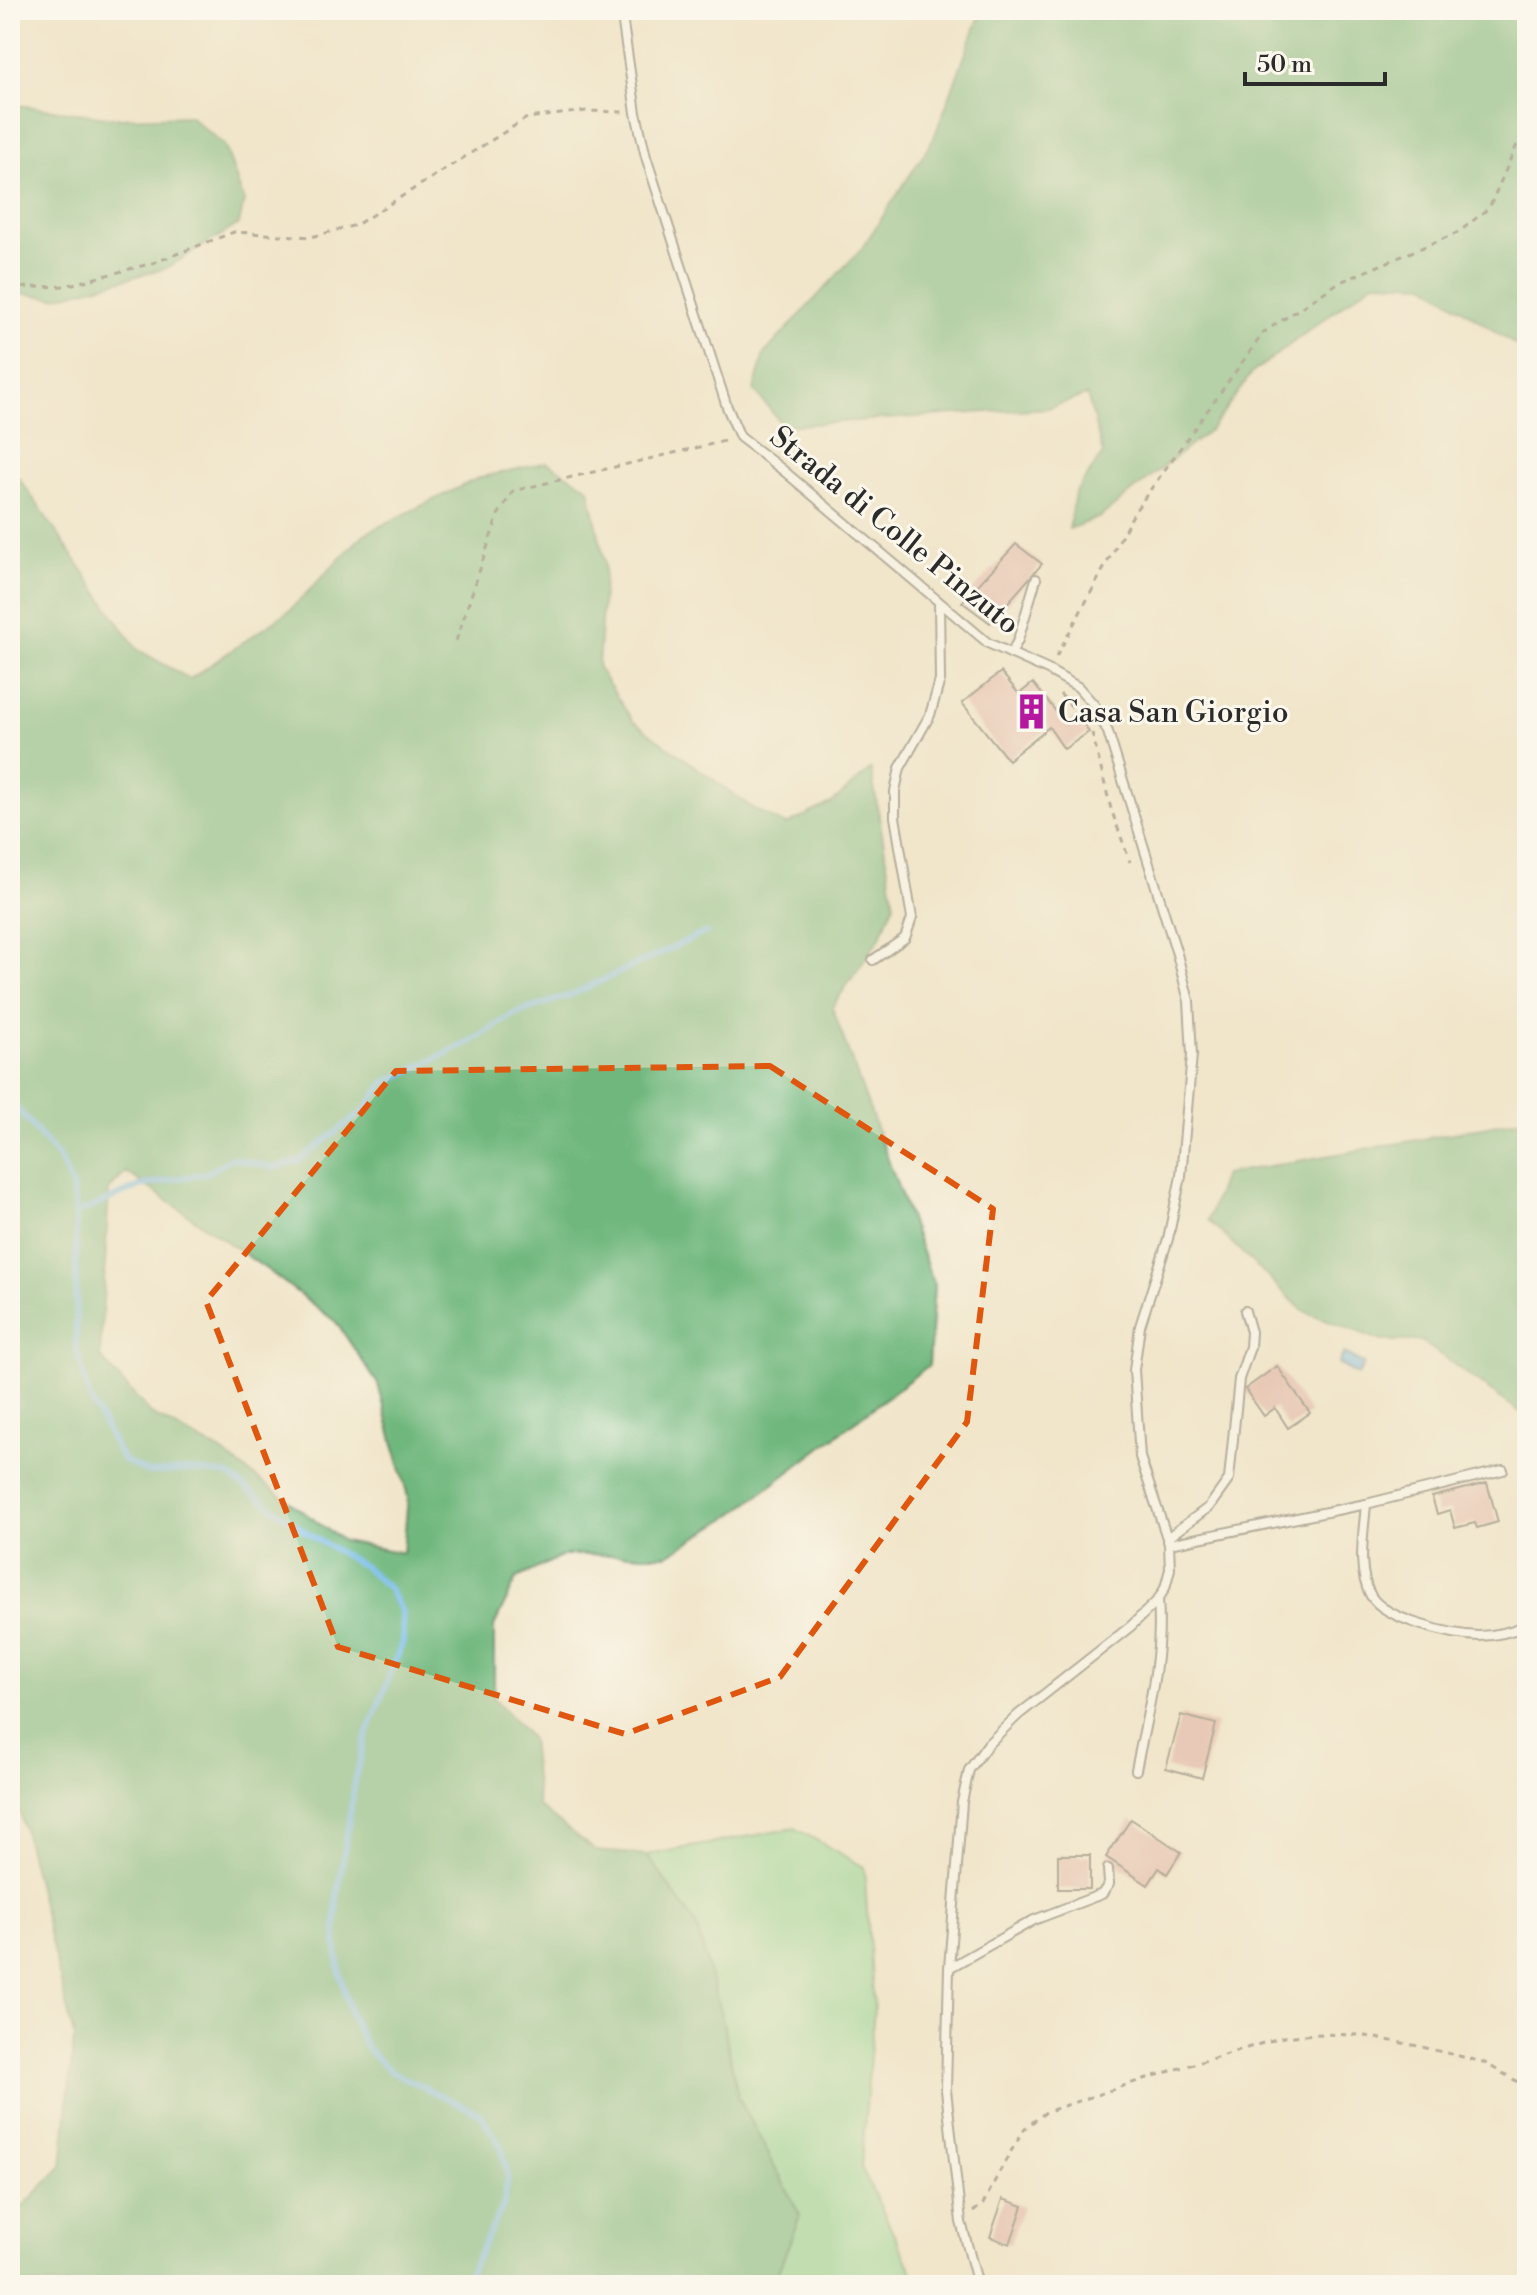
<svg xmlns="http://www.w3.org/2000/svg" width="1537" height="2295" viewBox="0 0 1537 2295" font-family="'Libre Bodoni',serif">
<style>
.green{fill:#8bd693;stroke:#5b805f;stroke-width:2}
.forest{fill:#70b77d;stroke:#4e7154;stroke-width:2;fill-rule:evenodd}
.water{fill:#74bcec;stroke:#50748c;stroke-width:2}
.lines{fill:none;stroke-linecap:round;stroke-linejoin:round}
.stream{stroke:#74bcec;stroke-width:6}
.building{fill:#dea59d}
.service-casing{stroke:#706c63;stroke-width:12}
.path{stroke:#706c63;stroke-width:3;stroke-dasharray:6 6;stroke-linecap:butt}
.service{stroke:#fff;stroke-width:8}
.marked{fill:none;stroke:#df570e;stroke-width:6;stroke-dasharray:16 10;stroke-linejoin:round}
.labels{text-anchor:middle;stroke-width:6;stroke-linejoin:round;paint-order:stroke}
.street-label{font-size:30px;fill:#2b2b2b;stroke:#fbf7ec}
.poi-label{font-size:30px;fill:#2b2b2b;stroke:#fbf7ec;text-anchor:start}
</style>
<rect width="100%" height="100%" fill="#fbf7ec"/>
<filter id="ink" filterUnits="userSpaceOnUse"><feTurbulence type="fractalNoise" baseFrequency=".0125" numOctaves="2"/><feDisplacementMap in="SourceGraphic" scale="16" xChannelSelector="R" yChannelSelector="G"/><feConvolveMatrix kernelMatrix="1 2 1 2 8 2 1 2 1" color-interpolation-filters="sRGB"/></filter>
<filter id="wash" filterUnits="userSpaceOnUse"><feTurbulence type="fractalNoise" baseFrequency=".006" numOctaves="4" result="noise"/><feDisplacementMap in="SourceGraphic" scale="32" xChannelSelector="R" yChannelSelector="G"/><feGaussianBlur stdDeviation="1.8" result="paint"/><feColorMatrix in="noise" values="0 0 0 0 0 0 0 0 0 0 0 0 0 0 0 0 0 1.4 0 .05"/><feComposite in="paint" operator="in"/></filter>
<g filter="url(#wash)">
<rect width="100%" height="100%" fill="#f1e6cb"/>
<path class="green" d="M795,1828L864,1867L874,2008L861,2167L919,2285H773L800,2215L738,2096L724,2026L696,1925L647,1855Z"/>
<path class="forest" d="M982,10H1527V353L1425,284L1374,282L1252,373L1211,429L1100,517L1069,529L1075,493L1103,454L1087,395L1049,408L783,426L754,390L764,354L862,248L933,140Z
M10,104L114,118L190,116L225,146L244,201L239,224L167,268L54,298L10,292Z
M547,462L589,488L605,564L598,668L633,721L754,809L786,825L833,802L871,769L894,904L879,939L832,1007L934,1285L929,1365L735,1513L668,1555H564L517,1578L494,1626V1698L531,1739L538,1806L596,1851L647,1855L696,1925L724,2026L738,2096L800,2215L773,2285H10V2220L62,2166L74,2037L10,1772V469L19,478L137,649L190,679L290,610L364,534L478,478ZM126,1172L269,1271L336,1322L378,1384L408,1497L403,1553L343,1541L220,1451L151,1414L100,1357L109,1190Z
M1527,1118V1417L1421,1341H1382L1303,1311L1208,1220L1224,1174L1428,1138Z"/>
<path class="water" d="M1344,1353L1364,1364L1358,1375L1338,1364Z"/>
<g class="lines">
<path class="stream" d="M10,1100L60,1159L72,1186L76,1214V1348L90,1399L122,1459L148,1473L190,1470L228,1475L310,1535L366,1568L389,1589L402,1613L403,1641L365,1740L355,1782L336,1904V1941L340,1974L351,2016L368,2050L392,2072L480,2114L502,2148L508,2177L503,2206L463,2285
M76,1214L140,1186L207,1173L231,1158L274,1168L299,1161L363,1111L386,1082L470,1042L514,1014L571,995L706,932"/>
</g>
<g id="blocks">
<path class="building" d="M1016,544L1042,564L990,623L962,602Z
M1001,672L1019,694L1033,683L1066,724L1078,716L1089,732L1064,749L1049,727L1008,760L962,703Z
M1277,1366L1310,1413L1288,1428L1275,1408L1264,1416L1245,1389Z
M1487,1483L1498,1522L1477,1528L1475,1523L1455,1528L1450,1510L1437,1514L1432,1497Z
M1181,1715L1216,1724L1202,1778L1166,1768Z
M1131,1819L1181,1852L1167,1874L1159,1868L1148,1885L1106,1857Z
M1058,1855H1090V1889H1058Z
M1003,2199L1023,2206L1010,2244L990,2237Z"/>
</g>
</g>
<g filter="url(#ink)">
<use href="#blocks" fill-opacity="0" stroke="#706c63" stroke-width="2"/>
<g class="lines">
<defs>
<path id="service" d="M621,10L636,113L646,157L727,407L740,437L784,471L988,643L1048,670L1078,687L1095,706L1108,732L1177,954L1189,1001L1192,1055L1181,1176L1168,1239L1140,1326L1134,1370L1140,1457L1169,1544L1170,1569L1165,1588L1158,1600L1131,1626L1018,1715L988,1744L969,1770L962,1802L949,1968L946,2090L961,2222L978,2285
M1011,654L1018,640L1036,579
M873,960L905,938L912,918L895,817V791L900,768L930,715L940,680L939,602
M1366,1504C1364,1531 1356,1571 1371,1596C1386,1620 1452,1635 1479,1636C1495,1636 1513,1631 1527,1625
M1167,1538L1209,1507L1229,1479L1239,1379L1250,1347L1251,1332L1245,1311
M1169,1544L1366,1504L1503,1470
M1136,1770C1147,1714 1163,1658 1158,1600
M949,1968L1034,1920L1102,1894L1109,1884L1108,1869"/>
</defs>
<use href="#service" class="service-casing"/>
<path class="path" d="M10,288L65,286L153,263L234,232L311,237L356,225L527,118L586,111L624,112
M456,641L498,515L513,491L729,440
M1056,657L1135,511L1264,332L1338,283L1459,232L1489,208L1527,122
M1060,694L1087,723
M1092,733L1111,809L1130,862
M973,2212L983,2204L1004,2163L1025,2128L1046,2112L1144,2079L1283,2037L1315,2034L1360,2035L1418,2046L1483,2062L1527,2087"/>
<use href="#service" class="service"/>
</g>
</g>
<path d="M0 0H1537V2295H0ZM770,1066L993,1209L967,1422L780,1677L625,1734L338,1647L206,1301L396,1071Z" fill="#f1e6cb" fill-opacity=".55" fill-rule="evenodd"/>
<path class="marked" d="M770,1066L993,1209L967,1422L780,1677L625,1734L338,1647L206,1301L396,1071Z"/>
<defs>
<symbol id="building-bare" viewBox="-9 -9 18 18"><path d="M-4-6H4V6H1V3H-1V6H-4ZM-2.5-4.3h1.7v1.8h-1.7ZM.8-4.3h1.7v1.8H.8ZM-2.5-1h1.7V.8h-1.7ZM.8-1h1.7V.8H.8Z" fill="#b5179e" stroke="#fbf7ec" stroke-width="2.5" paint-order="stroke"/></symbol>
</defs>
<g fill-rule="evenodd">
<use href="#building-bare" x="1006" y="686" width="51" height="51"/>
</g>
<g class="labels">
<g class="street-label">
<text transform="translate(895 530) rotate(39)" y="10">Strada di Colle Pinzuto</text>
</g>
<g class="poi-label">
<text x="1058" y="722">Casa San Giorgio</text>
</g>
</g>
<rect width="1537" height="2295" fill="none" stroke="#fbf7ec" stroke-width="40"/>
<path d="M1245 72v12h140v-12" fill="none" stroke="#2b2b2b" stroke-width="4"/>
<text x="1257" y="72" font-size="24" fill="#2b2b2b" stroke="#fbf7ec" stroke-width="6" paint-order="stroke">50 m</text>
</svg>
